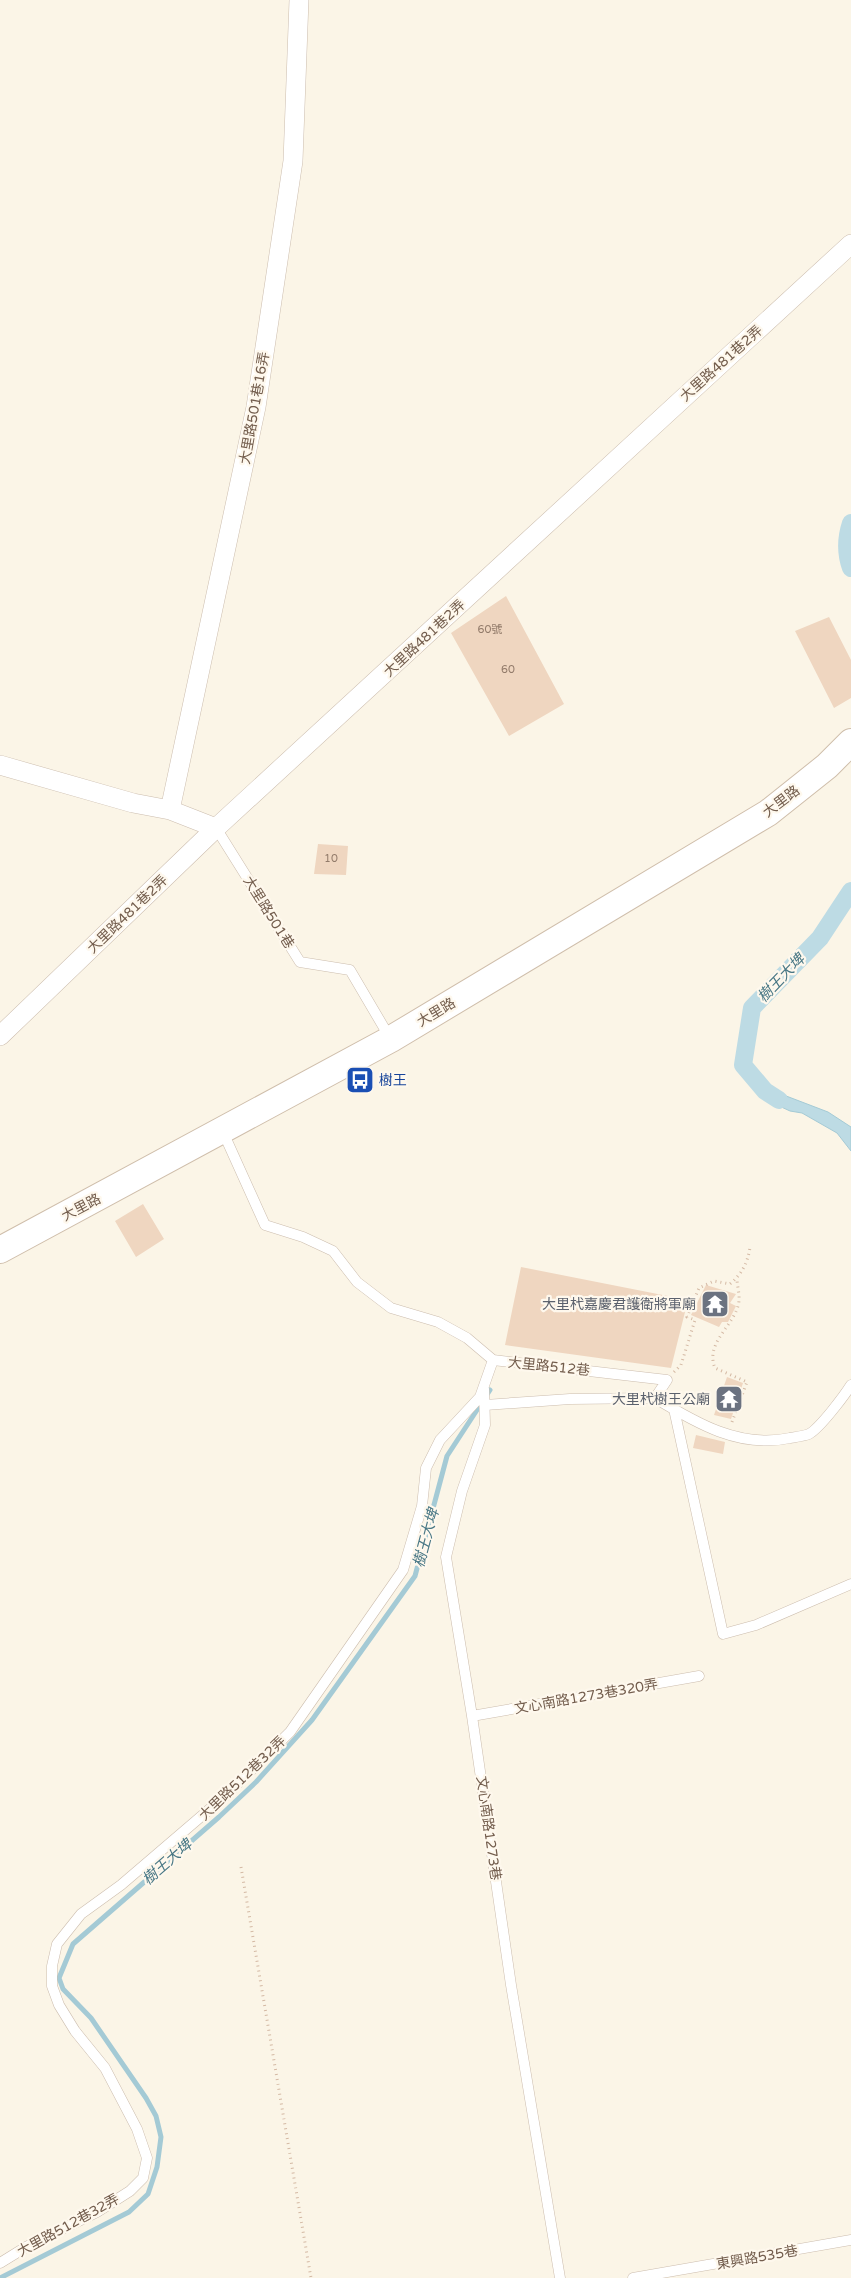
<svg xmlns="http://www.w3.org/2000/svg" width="851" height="2278" viewBox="0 0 851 2278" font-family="'Varela Round','Noto Sans TC',sans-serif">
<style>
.water{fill:#bddbe4;stroke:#a4cad5}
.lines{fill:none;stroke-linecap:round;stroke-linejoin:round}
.stream{stroke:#a4cad5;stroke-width:5}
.canal{stroke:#bddbe4;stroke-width:18}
.building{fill:#efd6c0}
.lane-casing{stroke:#ccbdae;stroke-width:11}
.street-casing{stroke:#ccbdae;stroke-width:20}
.secondary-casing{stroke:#cfbeab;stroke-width:28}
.path{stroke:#d4b9a4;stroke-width:3;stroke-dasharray:1 4;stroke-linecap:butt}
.lane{stroke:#fff;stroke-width:10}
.street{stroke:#fff;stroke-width:19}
.secondary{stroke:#fff;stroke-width:26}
.labels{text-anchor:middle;stroke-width:4.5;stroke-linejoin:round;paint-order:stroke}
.number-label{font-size:11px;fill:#927b6a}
.street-label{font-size:14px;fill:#735d4d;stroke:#fef8ed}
.transit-label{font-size:14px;fill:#164399;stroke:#fef8ed;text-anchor:start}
.worship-label{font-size:14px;fill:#5b616d;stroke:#fef8ed;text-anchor:end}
.water-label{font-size:15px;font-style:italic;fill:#487785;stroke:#fef8ed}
</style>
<rect width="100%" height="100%" fill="#fbf5e7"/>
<path class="water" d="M760,1086L828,1112L851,1127V1151L837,1133L802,1113L790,1111L762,1098Z"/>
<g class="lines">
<path class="stream" d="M0,2278L129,2212L148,2194L157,2167L161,2137L156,2116L146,2098L91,2018L63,1989L59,1978L73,1944L219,1817L256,1782L312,1720L415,1576L447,1456L490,1390"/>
<path class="canal" d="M851,523C846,538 846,554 851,568
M779,1100L765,1091L743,1065L752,1008L820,938L851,891"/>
</g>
<path class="building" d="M506,596L564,704L509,736L451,633Z
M829,617L851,660V698L834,708L795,631Z
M318,844L348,846L346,875L314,874Z
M143,1204L164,1239L136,1257L115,1221Z
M521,1267L688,1300L671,1368L505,1345Z
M706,1285L736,1294L730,1303L736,1306L728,1322H722L719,1327L691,1315Z
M727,1377L743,1383L731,1419L714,1415Z
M696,1435L725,1442L723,1454L693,1448Z"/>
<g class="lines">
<defs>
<path id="lane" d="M216,828L300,962L350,970L390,1038
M223,1132L265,1225L303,1237L333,1251L357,1282L391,1308L438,1322L467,1338L493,1360L667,1380L655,1398
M484,1389L485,1425L462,1491L446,1557L472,1716L511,1985L560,2278
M655,1398C696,1423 740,1449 790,1438C796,1437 804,1436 809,1434C820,1428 844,1396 851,1385
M485,1405L570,1399L655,1398
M674,1409L723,1634L756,1625L851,1584
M472,1716L699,1676
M0,2263L26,2247L97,2212L130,2191L143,2178L147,2158L137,2129L105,2068L75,2031L59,2005L52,1986V1966L57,1944L81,1914L121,1885L225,1796L290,1732L403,1570L422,1506L426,1468L440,1440L480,1397L493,1360
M633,2278L851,2240"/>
<path id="street" d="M0,765L133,803L170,810L216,828
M170,810L256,407L293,161L299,0
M0,1036L216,828L851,244"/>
<path id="secondary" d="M0,1250L391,1039L768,813L827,766L851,742"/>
</defs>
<use href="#lane" class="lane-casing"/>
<use href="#street" class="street-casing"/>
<use href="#secondary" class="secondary-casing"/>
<path class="path" d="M674,1372L681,1365L695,1320L687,1317L699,1288L714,1281L730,1284C742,1274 748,1262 750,1247
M732,1422L747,1382L715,1368C705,1344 732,1327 738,1306C741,1296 737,1288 737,1278
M241,1867L311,2278"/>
<use href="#lane" class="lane"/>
<use href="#street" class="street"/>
<use href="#secondary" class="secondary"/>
</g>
<defs>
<symbol id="bus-square" viewBox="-11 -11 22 22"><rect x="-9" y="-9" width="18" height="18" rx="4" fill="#1a4fb4" stroke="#fef8ed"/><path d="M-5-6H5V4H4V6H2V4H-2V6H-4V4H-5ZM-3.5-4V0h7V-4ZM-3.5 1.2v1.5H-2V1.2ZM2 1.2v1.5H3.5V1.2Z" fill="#fff"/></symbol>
<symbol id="temple-square" viewBox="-11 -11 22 22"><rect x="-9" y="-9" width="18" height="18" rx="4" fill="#6b7280" stroke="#fef8ed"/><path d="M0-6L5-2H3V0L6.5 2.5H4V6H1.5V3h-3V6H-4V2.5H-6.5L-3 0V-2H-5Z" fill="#fff"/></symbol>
</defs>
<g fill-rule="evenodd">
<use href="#bus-square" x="344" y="1064" width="32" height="32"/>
<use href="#temple-square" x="699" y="1288" width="32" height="32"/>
<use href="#temple-square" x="713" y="1383" width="32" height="32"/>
</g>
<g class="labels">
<g class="number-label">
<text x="490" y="633">60號</text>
<text x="508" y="673">60</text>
<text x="331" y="862">10</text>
</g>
<g class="street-label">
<text transform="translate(721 363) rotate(-42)" y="5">大里路481巷2弄</text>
<text transform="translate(254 408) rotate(-80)" y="5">大里路501巷16弄</text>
<text transform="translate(424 638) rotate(-43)" y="5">大里路481巷2弄</text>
<text transform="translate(781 801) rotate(-37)" y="5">大里路</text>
<text transform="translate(269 912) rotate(58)" y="5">大里路501巷</text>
<text transform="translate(127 914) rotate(-44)" y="5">大里路481巷2弄</text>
<text transform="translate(436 1012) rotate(-31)" y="5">大里路</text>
<text transform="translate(81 1207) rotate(-28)" y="5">大里路</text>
<text transform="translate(549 1366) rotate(6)" y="5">大里路512巷</text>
<text transform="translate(586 1696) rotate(-10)" y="5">文心南路1273巷320弄</text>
<text transform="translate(242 1778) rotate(-44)" y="5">大里路512巷32弄</text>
<text transform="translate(489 1828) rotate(82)" y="5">文心南路1273巷</text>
<text transform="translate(68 2225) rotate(-29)" y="5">大里路512巷32弄</text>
<text transform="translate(757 2257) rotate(-10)" y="5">東興路535巷</text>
</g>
<g class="transit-label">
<text x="379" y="1085">樹王</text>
</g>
<g class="worship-label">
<text x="696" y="1309">大里杙嘉慶君護衛將軍廟</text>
<text x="710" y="1404">大里杙樹王公廟</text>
</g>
<g class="water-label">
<text transform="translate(781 978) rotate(-46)" y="5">樹王大埤</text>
<text transform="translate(426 1538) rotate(-75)" y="5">樹王大埤</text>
<text transform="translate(167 1862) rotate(-41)" y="5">樹王大埤</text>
</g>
</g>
</svg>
